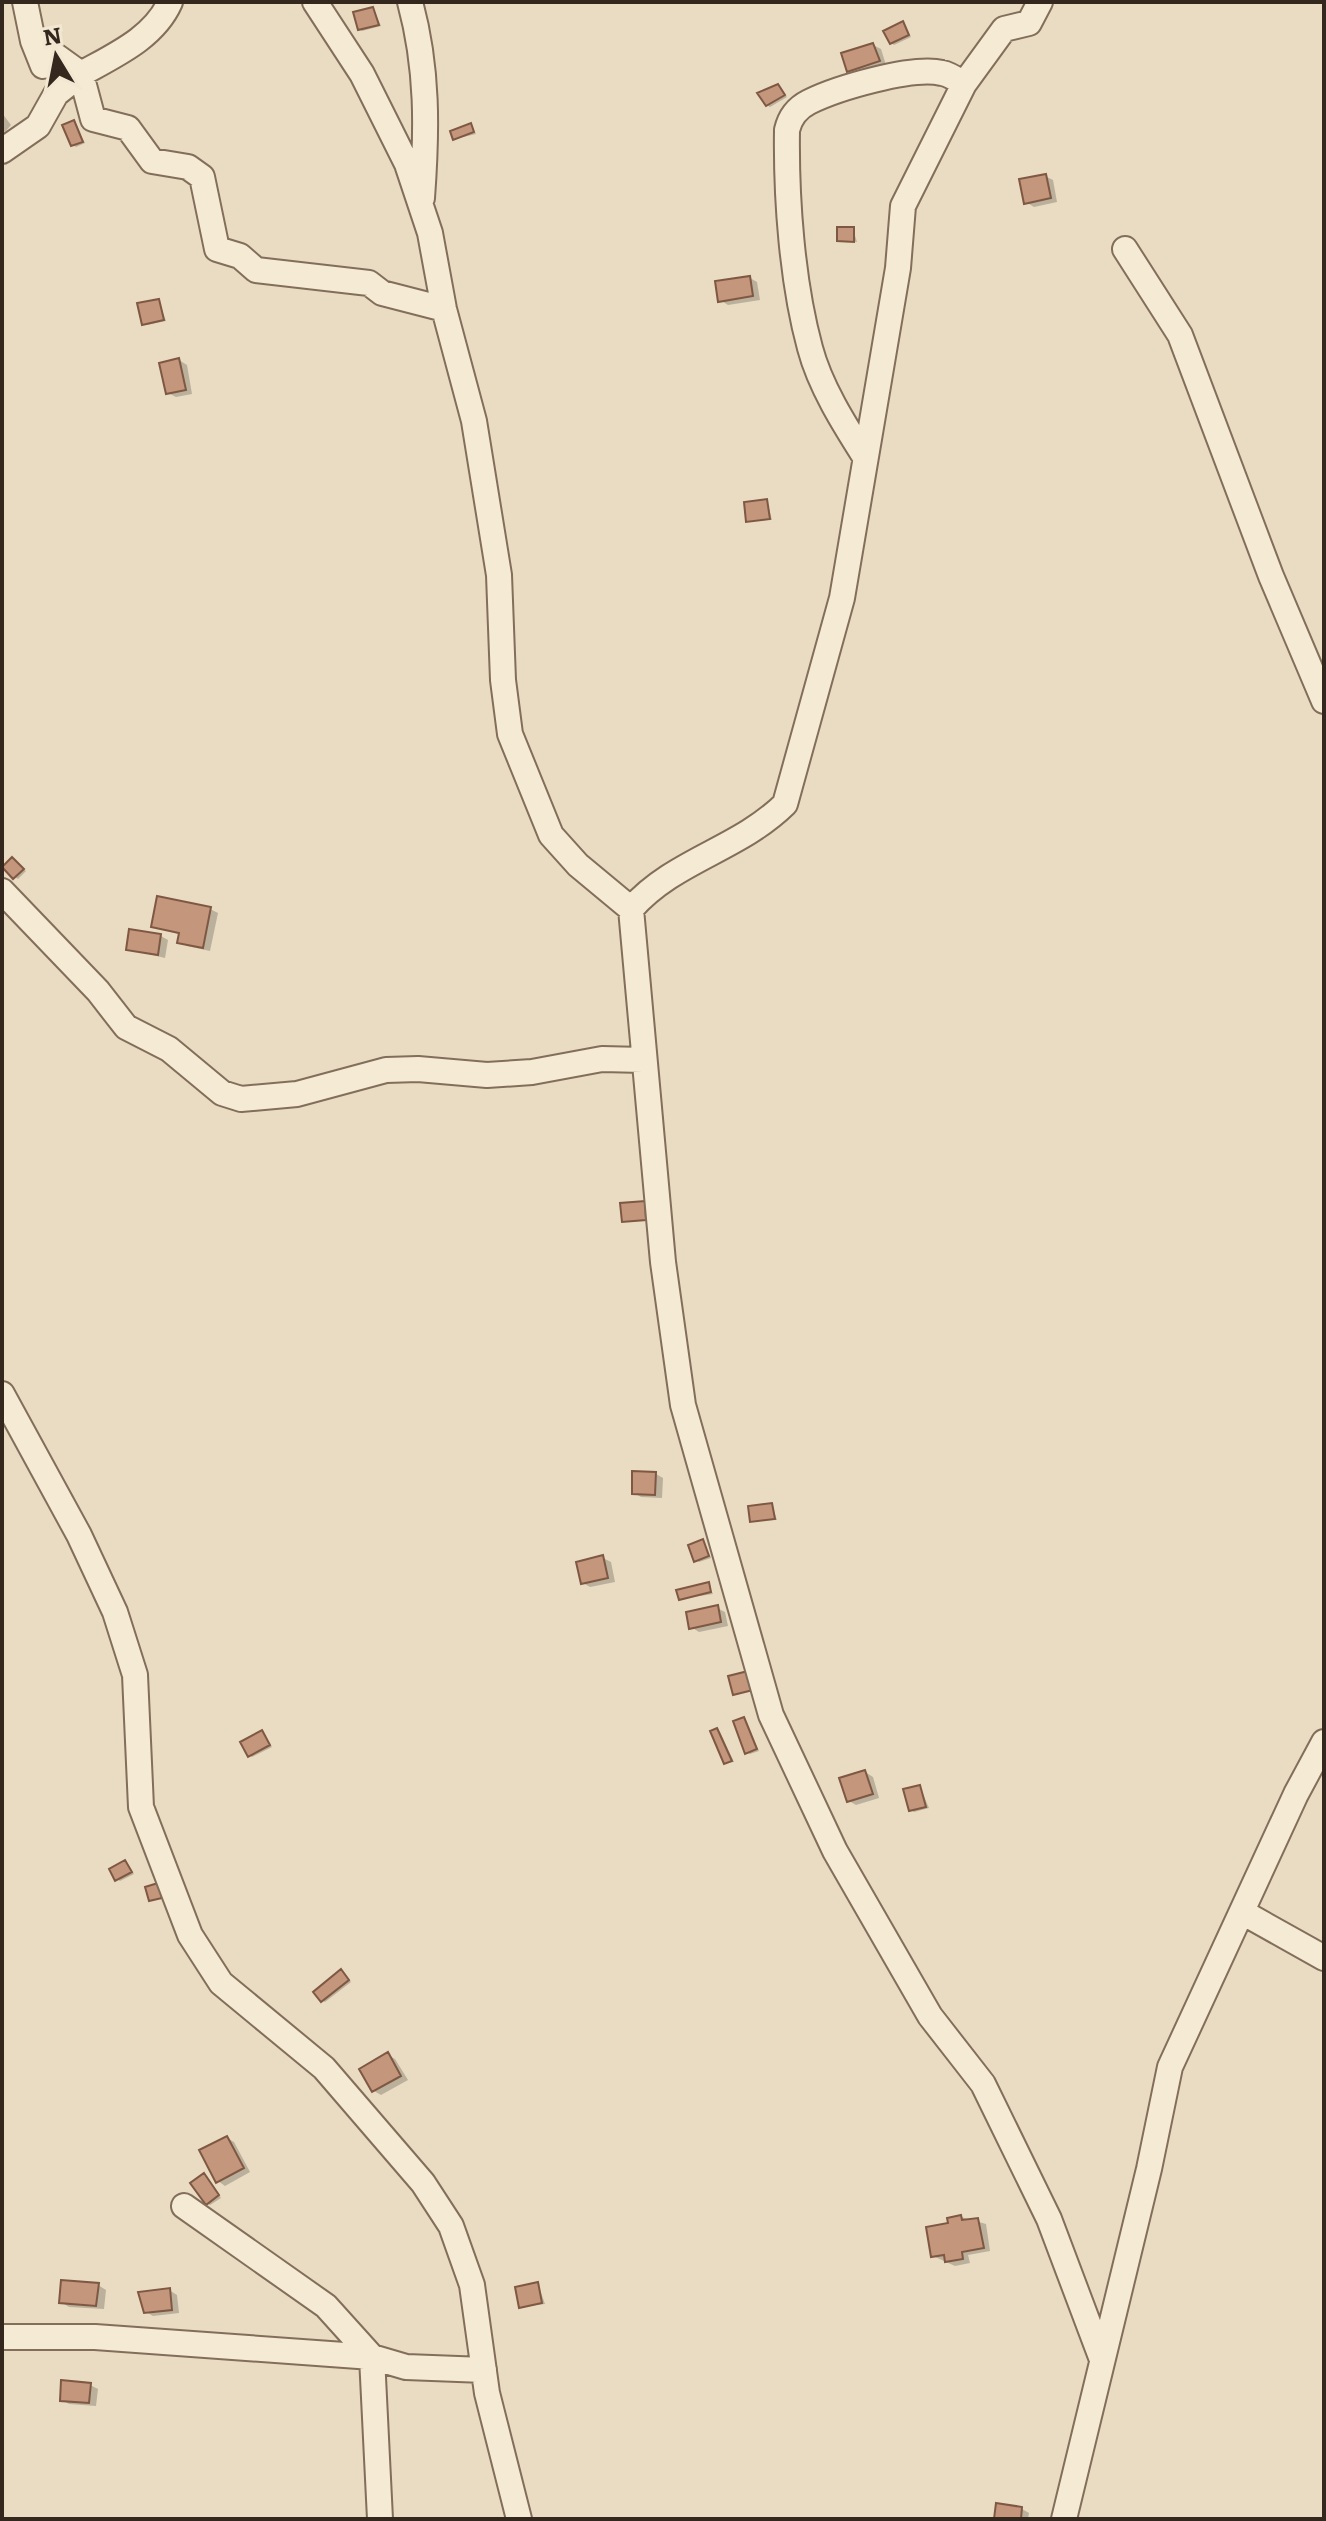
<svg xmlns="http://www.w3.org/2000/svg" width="1326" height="2521" viewBox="0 0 1326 2521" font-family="Literata,serif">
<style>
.shadow{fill:#0003}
.building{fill:#c4967b;stroke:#7f5843;stroke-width:2}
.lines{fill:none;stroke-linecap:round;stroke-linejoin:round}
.street-casing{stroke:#826e5b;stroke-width:28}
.street{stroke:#f5ead4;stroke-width:24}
</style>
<rect width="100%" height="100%" fill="#e9dcc2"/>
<path class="shadow" d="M373,9L381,26L362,31L359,29Z
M903,24L911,37L894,45L891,43Z
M873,45L881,49L886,65L856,75L848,70Z
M778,86L787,97L770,107L767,105Z
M2,113L11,125L5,132L2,130Z
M74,123L85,143L76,147L73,145Z
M471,125L476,134L455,139Z
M1045,176L1053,180L1057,202L1034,207L1026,202Z
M853,229L857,242L839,240Z
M750,278L757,282L760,300L728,305L720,300Z
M159,301L166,321L147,325L144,323Z
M179,360L187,365L192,394L176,397L168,393Z
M767,501L772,520L748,521Z
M16,861L26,871L18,879L15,877Z
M210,909L218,913L210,951L187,946L179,942L181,935L153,926Z
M161,936L168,940L165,958L128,949Z
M644,1203L649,1221H623Z
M634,1473L656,1474L663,1478L662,1498L641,1497L634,1493Z
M772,1505L777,1520L752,1521Z
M703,1541L711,1558L699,1562L696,1560Z
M603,1558L611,1562L615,1582L590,1587L583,1583Z
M708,1584L713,1594L680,1599Z
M717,1608L725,1612L728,1626L699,1632L691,1627Z
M744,1719L759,1751L750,1754L746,1752Z
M717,1730L720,1732L734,1762L726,1763Z
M262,1733L272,1747L252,1757L249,1755Z
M865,1772L873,1777L879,1798L856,1805L849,1801Z
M920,1787L929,1808L914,1812L911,1810Z
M125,1863L134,1874L120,1881L117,1879Z
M344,1973L351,1982L325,2002L322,2000Z
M388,2055L395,2059L408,2080L381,2095L374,2091Z
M227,2138L234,2142L250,2172L225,2186L218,2181Z
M207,2177L221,2198L210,2205L207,2203Z
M961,2217L986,2224L990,2251L968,2255L970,2263L955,2266L933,2256L950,2224Z
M538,2284L545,2304L521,2307Z
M98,2285L106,2290L104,2309L69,2307L61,2302Z
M169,2290L177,2295L179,2313L153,2316L146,2312Z
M90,2385L98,2389L96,2406L69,2404L62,2400Z
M1022,2509L1029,2513L1028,2519H996Z"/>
<path class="building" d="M373,7L379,25L358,30L353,12Z
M903,21L909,35L890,44L883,31Z
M873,43L880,61L847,72L841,53Z
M778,84L785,95L766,106L757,93Z
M74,120L83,142L71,146L62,125Z
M471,123L474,132L453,140L450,131Z
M1046,174L1051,198L1024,204L1019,179Z
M837,227H854V242L837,241Z
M750,276L753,296L718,302L715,281Z
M159,299L164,320L142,325L137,303Z
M179,358L186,390L166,394L159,363Z
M767,499L770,519L746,522L744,502Z
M12,857L24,869L13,879L2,867Z
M157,896L211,907L203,948L177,943L179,933L151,927Z
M129,929L161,934L158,955L126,950Z
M645,1201L646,1220L622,1222L620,1203Z
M632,1471L656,1472L655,1495L632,1494Z
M772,1503L775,1519L750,1522L748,1506Z
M703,1539L709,1556L694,1562L688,1545Z
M603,1555L608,1578L581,1584L576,1562Z
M709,1582L711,1592L679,1600L676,1590Z
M718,1605L721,1622L689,1629L686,1612Z
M748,1671L753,1690L733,1695L728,1676Z
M744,1717L757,1749L745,1754L733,1721Z
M717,1728L732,1761L724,1764L710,1731Z
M262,1730L270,1745L248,1757L240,1742Z
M865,1770L873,1794L847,1802L839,1778Z
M920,1785L926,1807L909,1811L903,1789Z
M125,1860L132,1872L115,1881L109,1869Z
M158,1883L162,1898L149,1901L145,1887Z
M341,1969L349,1980L321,2002L313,1992Z
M388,2052L401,2076L372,2092L359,2069Z
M227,2136L244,2168L216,2183L199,2150Z
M204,2173L219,2195L206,2205L190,2183Z
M961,2215L962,2220L978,2218L984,2248L962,2252L963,2259L945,2262L944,2255L931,2257L926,2227L948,2223L947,2218Z
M61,2280L99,2283L96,2306L59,2303Z
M538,2282L542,2303L519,2308L515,2287Z
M170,2288L172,2310L144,2313L138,2292Z
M61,2380L91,2383L89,2403L60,2401Z
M996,2503L1022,2507L1021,2519H994Z"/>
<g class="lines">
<defs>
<path id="street" d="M170,2C154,38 115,55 81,74L93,119L128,128L152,161L188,167L202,177L217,249L240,256L256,270L369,283L382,293L444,309
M315,2L362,74L407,164L430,233L444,309L474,421L499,575L503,680L510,734L551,835L578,865L631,909L663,1262L683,1405L771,1715L835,1851L930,2016L983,2084L1049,2219L1101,2357
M410,2C428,68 427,130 422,198
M2,151L38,126L56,94L81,74L56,56L43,66L33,41L25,2
M1125,249L1180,335L1271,576L1324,701
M865,457C844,424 820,386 810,348C792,282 786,198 787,130C790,117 797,108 809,102C837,88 912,66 942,73C949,74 958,80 964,84
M2,891L98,991L126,1027L169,1049L222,1093L241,1099L297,1094L386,1070L418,1069L487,1075L532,1072L602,1059L643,1060
M631,909C674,860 738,850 785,804L842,598L898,268L903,206L964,84L1004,29L1029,23L1040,2
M2,1394L79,1535L115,1612L135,1675L141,1807L190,1935L221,1983L324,2068L423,2183L451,2226L472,2285L487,2393L519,2519
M1242,1912L1324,1958
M184,2206L326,2306L372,2357L380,2519
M2,2337H95L372,2357L406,2367L484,2370
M1064,2519L1149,2169L1170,2067L1296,1794L1324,1742"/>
</defs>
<use href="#street" class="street-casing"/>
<use href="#street" class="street"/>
</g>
<rect width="1326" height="2521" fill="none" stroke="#33271e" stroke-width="8"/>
<g transform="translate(56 56) rotate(350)" stroke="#f2e7d1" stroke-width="6" paint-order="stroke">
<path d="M0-6L14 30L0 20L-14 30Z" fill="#33271e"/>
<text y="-12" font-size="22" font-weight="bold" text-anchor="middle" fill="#33271e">N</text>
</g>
</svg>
